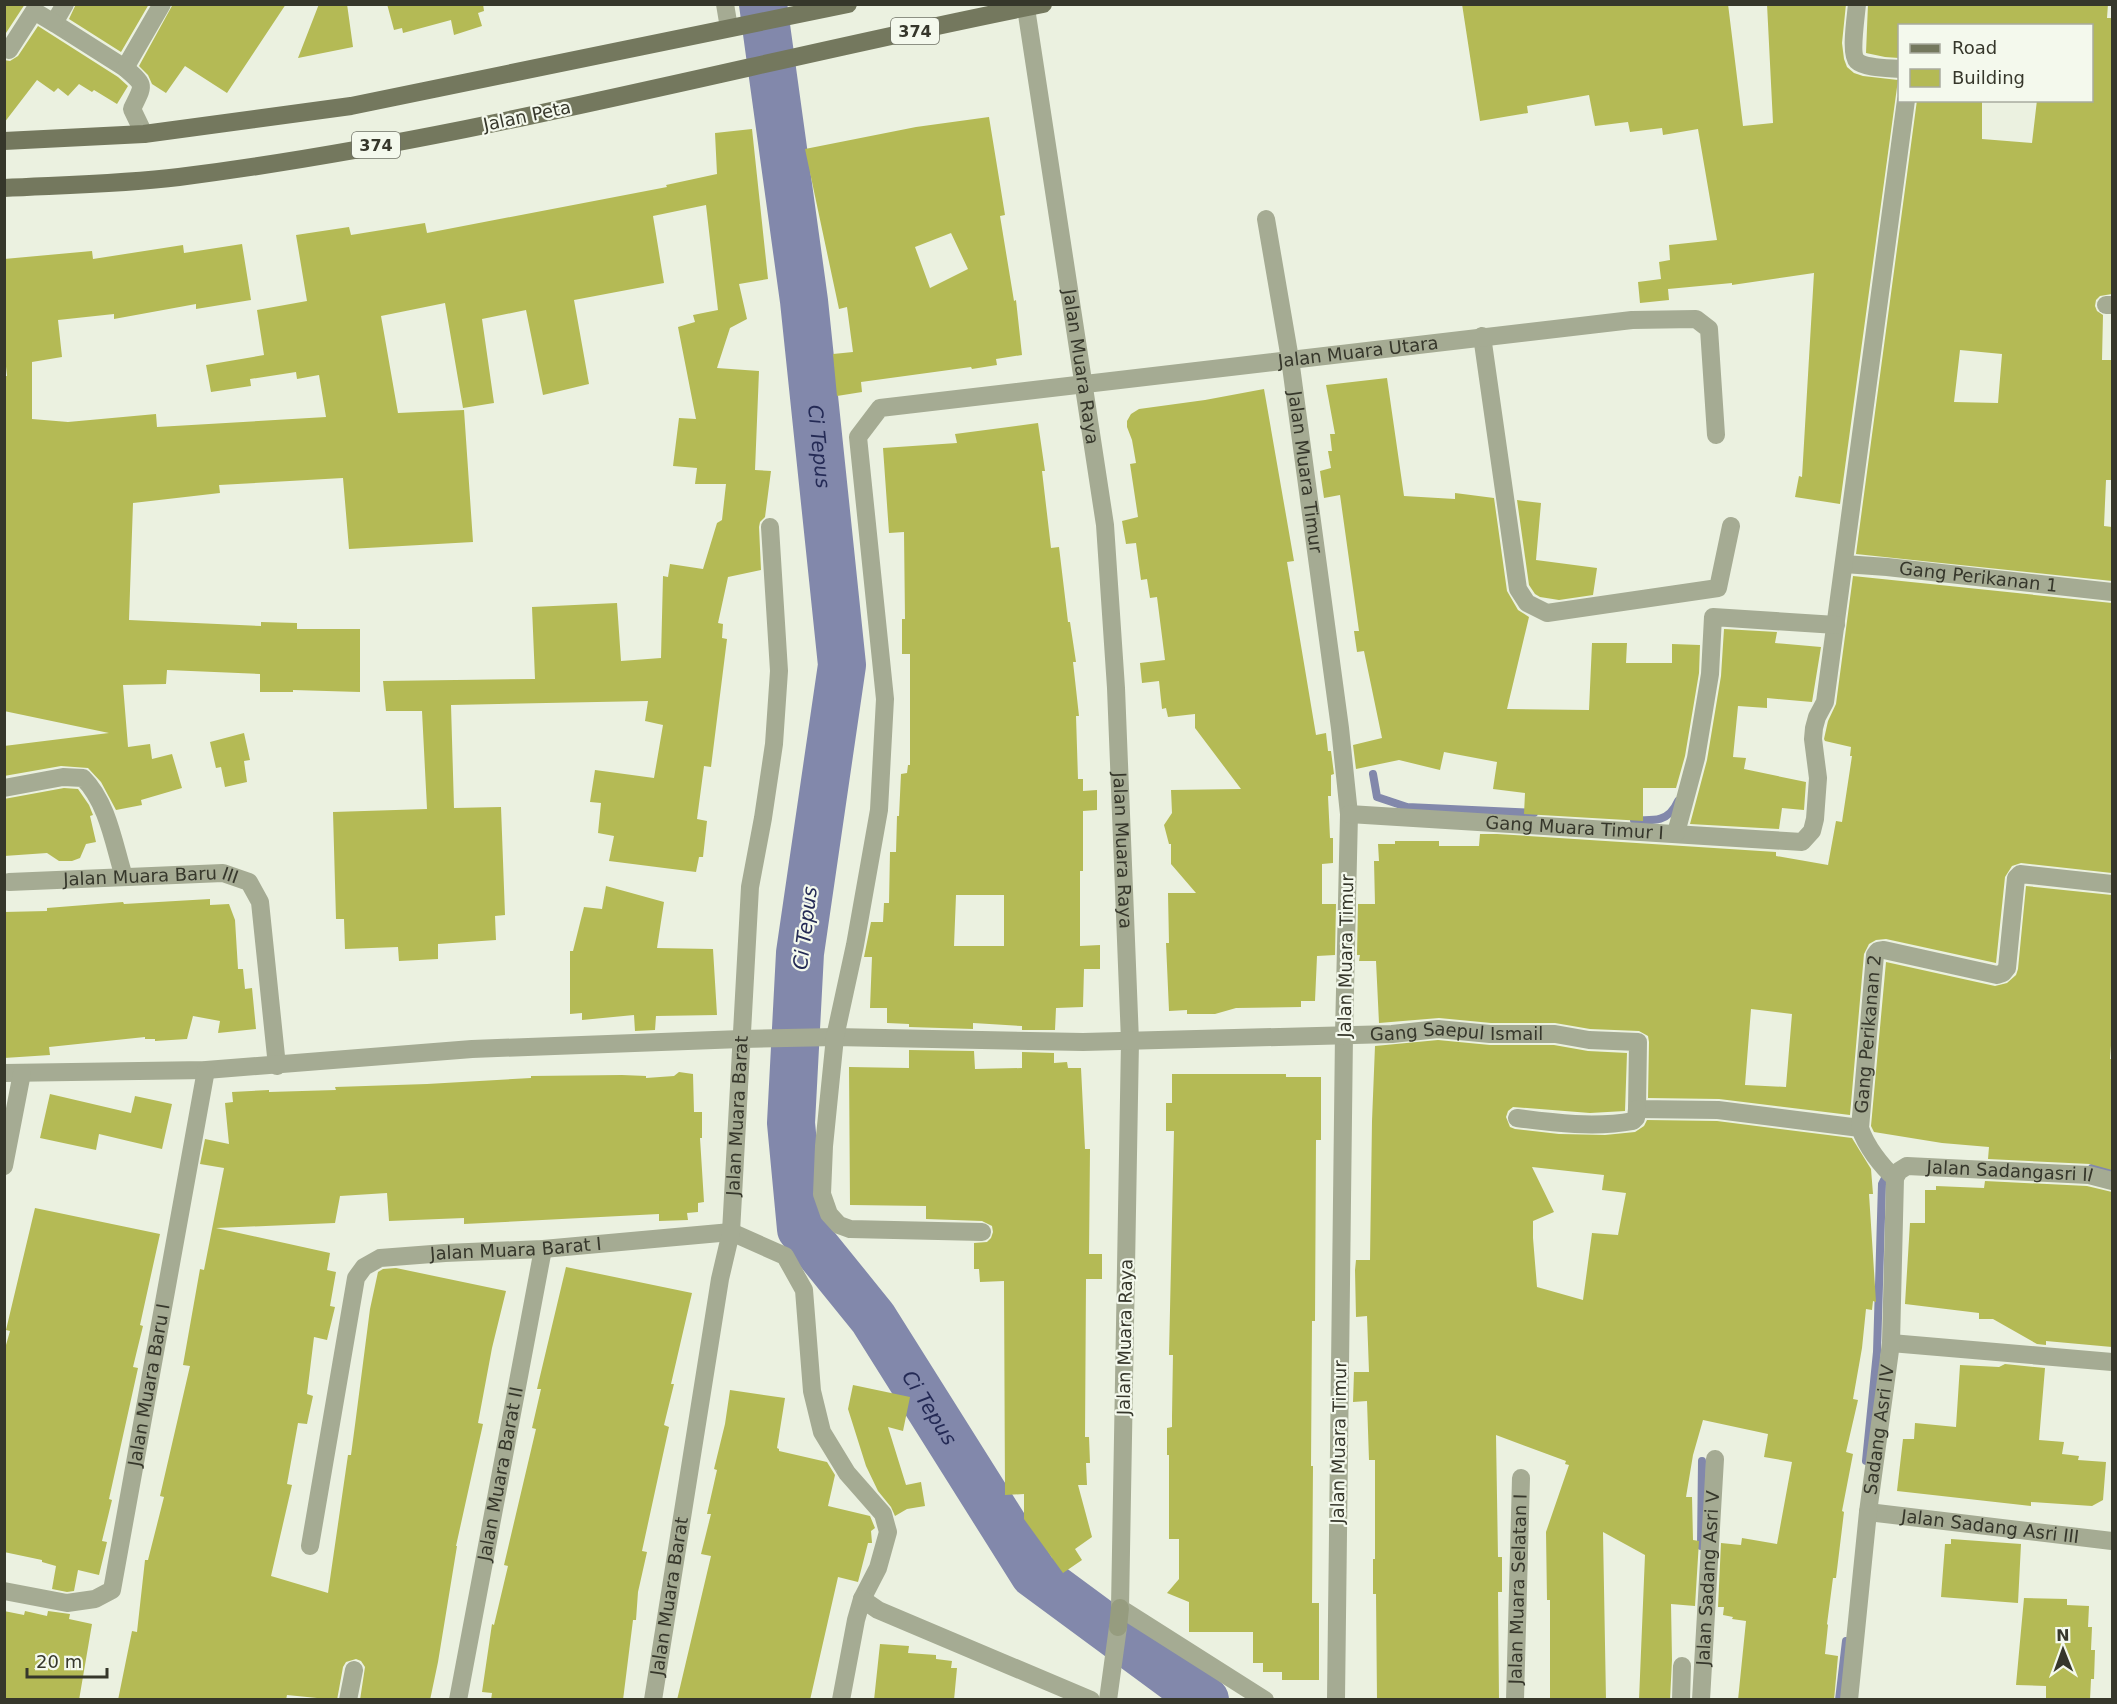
<svg xmlns="http://www.w3.org/2000/svg" width="2117" height="1704" viewBox="0 0 2117 1704" font-family="'DejaVu Sans',sans-serif">
<style>
.lines{fill:none;stroke-linecap:round;stroke-linejoin:round}
.stream{stroke:#8288ab;stroke-width:8}
.river{stroke:#8288ab;stroke-width:48}
.building{fill:#b4ba55;fill-rule:evenodd}
.street{stroke:#a5ab93;stroke-width:18}
.secondary{stroke:#969c7f;stroke-width:18}
.primary{stroke:#74785e;stroke-width:18}
.labels{text-anchor:middle;stroke-width:4.5;stroke-linejoin:round;paint-order:stroke}
.shield{fill:#f4f9ed;stroke:#6f7165;stroke-width:1.5}
.shield-label{font-size:16px;font-weight:bold;fill:#36372b}
.street-label{font-size:18px;fill:#36372b;stroke:#f4f9ed}
.water-label{font-size:20px;font-style:italic;fill:#242a55;stroke:#f4f9ed}
</style>
<rect width="100%" height="100%" fill="#ebf1e0"/>
<g class="lines">
<path class="stream" d="M1373,774L1377,797L1407,807L1534,813
M1634,820C1654,821 1669,822 1678,801
M2092,1168L2112,1171
M1866,1461L1877,1352L1882,1184L1889,1170
M1701,1546L1702,1461
M1839,1700L1846,1641"/>
<path class="river" id="s1" d="M763,4L804,301L842,665L800,953L791,1123L801,1229L873,1318L1034,1574L1205,1700"/>
</g>
<path class="building" d="M4,4H25L4,36Z
M76,4H149L121,52L69,19Z
M173,4H286L227,93L185,66L166,93L152,84L148,75L139,66Z
M319,4H347L353,47L298,58Z
M387,4H483L484,11L478,13L482,26L454,35L451,20L403,33L402,28L394,30Z
M1462,4H1728L1743,126L1773,123L1767,4H1846L1842,43L1844,59L1847,67L1854,73L1863,76L1898,80L1840,504L1795,497L1799,476L1802,477L1814,273L1732,285V283L1668,289L1669,300L1640,303L1638,282L1661,279L1659,262L1670,260L1669,245L1717,240L1698,129L1663,135L1662,128L1630,132L1628,122L1595,126L1589,95L1527,106L1528,113L1480,121Z
M1868,4H2108L2107,18H2112V294L2100,296L2096,300L2095,306L2097,311L2103,315L2102,360H2112V480H2106L2104,526L2112,527V581L1856,554L1917,100H1982V139L2032,143L2037,100H2091V26H1899V58L1885,57L1866,53ZM1960,350L2002,354L1998,403L1954,402Z
M38,26L118,77L128,86L117,104L94,90L92,92L79,84L68,96L58,88L54,92L37,80L4,123V60L10,61L18,56Z
M989,117L1005,215L1000,216L1014,301L1016,300L1022,355L996,359L997,365L972,369L971,367L861,382L862,392L837,396L833,354L853,352L847,307L839,309L805,149L916,127ZM951,233L968,269L930,288L915,247Z
M752,129L768,279L739,284L747,319L730,328L717,368L759,371L755,470L771,471L765,517L760,522L759,527L761,570L728,577L718,623L723,624L722,638L727,639L711,767L704,766L697,819L707,821L703,857H699L696,872L609,861L614,836L598,833L601,803L590,802L595,770L654,778L663,725L645,721L648,701L451,705L454,808L501,807L505,915L495,916L496,940L438,944V959L399,961L398,947L345,949L344,919H336L333,812L427,809L422,711H386L383,681L535,679L532,607L617,603L621,661L661,658L663,576L668,577L670,564L703,569L717,523L722,520L726,484H695L697,468L673,466L679,418L696,419L678,327L695,322L693,315L718,310L706,205L653,216L664,283L574,300L589,384L543,395L526,310L482,319L494,403L463,408L445,303L381,316L398,413L464,410L473,542L349,549L343,478L219,485L220,493L133,503L129,620L261,626V622L297,623V629H360V692L293,690V692H260V674L167,670L166,684L123,685L128,747L150,744L152,759L172,754L182,788L141,800L142,805L116,810L101,782L88,768L61,766L4,776V746L109,733L4,711V683L6,684L4,376H7L4,348V259L92,251L93,259L183,245L184,253L242,244L251,300L196,309V304L114,319V314L58,320L62,357L32,362V419L68,422L156,414L157,427L326,417L319,375L297,379L296,372L250,379L251,386L211,392L206,365L264,355L257,310L307,301L296,235L349,227L351,235L425,223L427,233L667,187L666,185L717,174L715,133Z
M1387,378L1404,496L1455,499V493L1494,498L1507,591L1518,610L1529,617L1507,709L1589,710L1592,643H1627L1626,663H1672V644L1700,645L1699,673L1685,756L1676,788H1643V821L1524,814L1525,793L1493,789L1497,762L1444,752L1440,770L1399,760L1356,769L1353,745L1382,738L1364,651L1357,652L1354,631H1359L1340,495L1324,498L1320,471L1331,468L1328,451H1332L1330,434H1335L1326,385Z
M1264,389L1294,561L1287,562L1316,735L1326,733L1328,751H1331L1334,774L1331,775V796H1328L1330,838H1333V863L1322,864V904H1336L1335,955L1317,956L1315,1001H1301V1007L1236,1008L1215,1014H1187V1010L1169,1011L1166,943H1169L1168,893H1196L1171,864V844H1169L1164,825L1172,813L1171,790L1241,789L1195,728V714L1168,717L1166,708L1162,709L1159,681L1142,683L1140,663L1165,660L1157,597L1150,598L1147,579L1141,580L1136,543L1126,544L1122,521L1138,517L1130,464L1136,463L1132,440L1127,427V421L1131,414L1139,409L1205,400Z
M1038,423L1045,471H1042L1051,548L1059,547L1068,622H1070L1076,662H1073L1079,716H1076L1078,779H1083V791L1097,790V810L1083,811V871H1080V946L1100,945V969H1084L1083,1007L1056,1008L1055,1030H1022V1026L973,1023V1029L909,1027V1024L887,1023V1008H870L872,957H864L871,922H883L884,903H889L890,852H896L897,816H899L901,774L907,773L908,765H910V654H902V619H905L904,532L889,533L883,448L957,443L955,434ZM956,895H1004V946H954Z
M1517,500L1541,503L1536,560L1597,568L1593,595L1559,600L1540,597L1535,594L1529,585Z
M1853,576L2112,603V873L2021,863L2012,866L2005,877L1996,963L1886,939L1876,940L1869,944L1864,954L1850,1115L1719,1099L1648,1098L1649,1042L1648,1036L1639,1031L1590,1029L1555,1023H1491L1439,1018L1379,1023L1376,961H1359L1360,955H1357L1358,904H1375L1374,861H1379L1378,844H1395V841H1439V846H1479L1480,834H1497L1776,852V856L1828,865L1836,821L1842,822L1852,756H1850L1851,747L1825,741L1824,739L1828,721L1836,704ZM1751,1009L1792,1014L1786,1087L1745,1085Z
M1724,629L1777,632L1775,643L1821,647L1812,702L1767,698V708L1738,706L1733,757L1746,758L1744,769L1806,782L1804,810L1782,808L1779,829L1690,824L1707,760L1721,676Z
M244,733L250,760L244,761L247,782L225,787L221,767L216,768L210,742Z
M64,788L78,789L89,805L93,815L90,816L96,842L86,844L80,858L72,861H59L47,853L4,856V799Z
M606,886L664,902L657,948L713,949L717,1015L656,1016L655,1030L635,1031L634,1015L582,1020V1013L570,1014V951H573L584,907L602,909Z
M2026,886L2112,895V1032L2110,1059H2112V1170L2090,1164L1988,1159L1989,1147L1942,1143L1874,1132L1871,1126L1886,962L1995,986L2007,983L2016,975L2018,969Z
M210,899V905L229,904L235,920L238,969H243L245,989L252,988L256,1029L218,1033L220,1021L193,1016L187,1039L155,1041V1039H145V1037L49,1047L50,1055L4,1058V912L47,911V908L123,902L124,904Z
M1438,1040L1490,1045H1554L1588,1051L1627,1053L1625,1111L1590,1113L1513,1107L1508,1111L1506,1117L1510,1127L1515,1129L1559,1134L1605,1135L1635,1132L1644,1126L1647,1120L1717,1121L1852,1138L1871,1169L1873,1194H1869L1876,1302L1873,1301L1872,1310L1866,1309L1862,1348L1853,1399L1858,1400L1846,1452L1853,1454L1842,1511L1844,1512L1836,1578H1833L1827,1624L1828,1625L1825,1654L1838,1656L1834,1700H1738L1746,1621L1732,1619L1733,1617L1723,1615L1724,1607H1718L1721,1543L1741,1545L1742,1538L1777,1544L1792,1462L1764,1457L1768,1434L1703,1420L1693,1455L1686,1497H1692L1693,1540L1699,1541L1695,1606L1671,1604L1672,1660L1670,1700H1639L1645,1555L1603,1532L1606,1700H1550V1600H1547L1546,1532L1569,1465L1565,1464L1566,1461L1496,1435L1498,1557H1502V1592H1498L1499,1700H1377L1376,1594H1373V1559H1375V1460H1369L1367,1401L1353,1402L1354,1372H1369L1367,1316L1356,1317L1355,1270L1356,1260H1370L1372,1121L1375,1046ZM1532,1167L1604,1175L1602,1190L1626,1193L1618,1235L1592,1233L1583,1300L1537,1287L1533,1238V1221L1554,1212Z
M909,1050L974,1051L975,1069L1022,1068V1052L1054,1053V1063L1067,1062L1068,1068H1081L1085,1149H1090L1089,1254H1102V1279H1086L1085,1437H1089L1090,1463H1086L1087,1485H1078L1092,1537L1075,1549L1082,1560L1063,1573L1024,1519V1494L1005,1495L1004,1281L980,1282L979,1269H974V1243L987,1242L991,1238L993,1232L992,1226L982,1221L926,1219V1206L850,1205L849,1067L909,1068Z
M679,1072L693,1074L694,1112H702V1138H700L704,1202L698,1203V1212L687,1213L688,1220L659,1221V1214L464,1224V1218L389,1221L387,1193L340,1196L335,1223L216,1228L330,1253L327,1270L336,1272L330,1306L335,1307L327,1340L314,1337L307,1394L313,1396L307,1424L298,1423L287,1484L292,1485L271,1576L328,1593L348,1455H351L355,1425L370,1309L378,1272L383,1269L396,1268L506,1291L492,1348L478,1423L483,1424L456,1546H457L438,1662L430,1700H360L365,1667L361,1661L356,1659L346,1662L343,1667L337,1700L287,1695L286,1700H118L132,1631L137,1632L145,1560H148L164,1497L160,1496L190,1366L183,1365L200,1269L204,1270L224,1168L200,1164L205,1139L229,1144L225,1103L233,1102L232,1092L269,1090V1092L336,1090L335,1087L427,1084L531,1078V1076L622,1075L646,1076V1078L674,1076Z
M1172,1074H1286V1077H1321V1140H1316L1315,1321H1312L1311,1466H1313L1312,1603H1319V1680H1282V1672H1263V1663H1253V1632H1189V1602L1167,1593L1179,1579V1539H1169V1455H1167V1428L1172,1427V1416L1173,1355H1169L1174,1131H1166V1103H1172Z
M50,1094L131,1113L135,1096L172,1104L162,1149L99,1134L96,1150L40,1138Z
M1985,1181L2087,1186L2112,1192V1347L2046,1341V1345L2037,1344L1993,1319H1979V1313L1905,1304L1910,1223H1925V1190H1936V1186L1984,1188Z
M35,1208L160,1234L140,1325L143,1326L133,1367L138,1368L109,1499L112,1500L102,1541L107,1542L99,1575L78,1570L74,1591L67,1592L52,1589L56,1566L42,1562V1560L4,1552V1352L10,1331L6,1330Z
M566,1267L692,1293L671,1384H674L664,1425L669,1427L642,1551L647,1552L638,1592L636,1620H633L623,1700H491L492,1693L482,1692L492,1624L494,1625L508,1566L504,1565L536,1429L532,1428L541,1389H537Z
M2005,1364L2045,1368L2039,1440L2064,1442L2062,1454L2079,1456L2078,1460L2106,1462L2103,1500L2092,1506L2031,1502V1506L1897,1491L1903,1439H1914L1915,1423L1956,1427L1960,1365L1999,1367Z
M853,1385L910,1397L903,1431L888,1427L906,1485L921,1482L925,1506L907,1509L895,1516L891,1507L878,1491L866,1466L848,1409Z
M730,1390L785,1398L777,1448L779,1449V1451L827,1462L835,1475L828,1506L870,1516L875,1528L871,1531L872,1543H868L858,1582L838,1577L810,1700H677L711,1556L701,1554L711,1514H707L717,1470L714,1469L725,1424Z
M1951,1539L2021,1544L2018,1603L1941,1597L1945,1544H1951Z
M2024,1598L2067,1599V1605L2089,1606L2088,1627H2092L2091,1650H2095L2094,1679H2091L2090,1700H2046V1686L2016,1685Z
M4,1611L24,1615L25,1611L47,1616L48,1611L70,1614L69,1619L92,1624L79,1700H4Z
M880,1644L909,1646L908,1653L936,1655V1659L952,1661L951,1668H957L954,1700H874Z"/>
<g class="lines">
<g class="street">
<path d="M65,4L54,23L125,68L162,4"/>
<path d="M725,4L729,28"/>
<path d="M1857,4C1856,16 1850,54 1857,61C1864,68 1890,68 1900,69"/>
<path id="s2" d="M1026,8L1105,525L1116,688L1130,1041L1120,1608L1265,1700"/>
<path d="M4,48L9,50L34,11L54,23"/>
<path d="M125,68C146,86 144,84 132,109L144,134"/>
<path id="s3" d="M1266,219L1290,359L1340,728L1349,814L1344,1034L1336,1700"/>
<path d="M2106,305H2112"/>
<path d="M1482,336L1518,589L1527,603L1547,613L1718,588L1731,526"/>
<path id="s4" d="M1844,564L1887,567L2112,592"/>
<path d="M4,788L63,777L83,778C108,803 114,845 124,877"/>
<path id="s5" d="M1349,814L1802,842L1812,831L1815,819L1818,778L1813,739L1814,728L1817,717L1825,702L1906,100"/>
<path d="M1676,833L1696,758L1710,674L1713,617L1836,625"/>
<path id="s6" d="M9,882L223,873L249,882L260,902L277,1066"/>
<path id="s7" d="M4,1073L206,1070L472,1049L741,1039L835,1037L1083,1042L1392,1034L1438,1029L1490,1034H1555L1589,1040L1638,1042L1637,1109L1718,1110L1860,1128"/>
<path d="M1517,1118C1554,1123 1596,1128 1633,1121L1636,1118L1637,1109"/>
<path d="M4,1166L22,1073"/>
<path id="s8" d="M1895,1178C1881,1166 1866,1146 1860,1128L1875,955L1878,951L1884,950L1997,975L2003,973L2007,968L2016,878L2020,874L2112,884"/>
<path id="s9" d="M982,1232L850,1229L839,1225L829,1214L822,1194L824,1146L835,1037L855,945L879,810L885,699L858,437L880,408L1632,320L1696,319L1709,329L1716,435"/>
<path d="M1891,1343L2112,1362"/>
<path id="s10" d="M1868,1512L2112,1541"/>
<path id="s11" d="M310,1546L356,1278L364,1267L380,1258L445,1253L543,1249L731,1232L785,1256L804,1290L812,1391L822,1432L847,1473L883,1514L888,1532L878,1568L862,1599"/>
<path id="s12" d="M4,1591L67,1603L95,1599L112,1590L206,1070"/>
<path d="M348,1700L354,1670"/>
<path id="s13" d="M458,1700L543,1249"/>
<path id="s14" d="M653,1700L720,1279L731,1232L750,887L763,818L774,744L779,671L770,527"/>
<path d="M841,1700L856,1620L862,1599L878,1610L1091,1700"/>
<path d="M1108,1700L1118,1627"/>
<path id="s15" d="M1515,1700L1521,1478"/>
<path d="M1681,1700L1682,1666"/>
<path id="s16" d="M1701,1700L1715,1459"/>
<path id="s17" d="M1849,1700L1868,1512L1891,1343L1895,1178L1899,1171L1907,1166L2089,1175L2112,1181"/>
</g>
<path class="secondary" d="M1118,1627L1120,1608"/>
<path class="primary" d="M4,141L144,134L351,106L848,4
M4,188C62,185 122,184 179,177C471,140 755,61 1043,4"/>
</g>
<g class="labels">
<g class="shield">
<rect x="891" y="18" width="48" height="26" rx="4.5"/>
<rect x="352" y="132" width="48" height="26" rx="4.5"/>
</g>
<g class="shield-label">
<text x="915" y="37">374</text>
<text x="376" y="151">374</text>
</g>
<g class="street-label">
<text transform="translate(527 116) rotate(-12)" y="6">Jalan Peta</text>
<text dy="6" stroke="none"><textPath href="#s9" startOffset="1461">Jalan Muara Utara</textPath></text>
<text dy="6" stroke="none"><textPath href="#s2" startOffset="363">Jalan Muara Raya</textPath></text>
<text dy="6" stroke="none"><textPath href="#s3" startOffset="256">Jalan Muara Timur</textPath></text>
<text dy="6" stroke="none"><textPath href="#s4" startOffset="135">Gang Perikanan 1</textPath></text>
<text dy="6" stroke="none"><textPath href="#s5" startOffset="226">Gang Muara Timur I</textPath></text>
<text dy="6" stroke="none"><textPath href="#s2" startOffset="849">Jalan Muara Raya</textPath></text>
<text dy="6" stroke="none"><textPath href="#s6" startOffset="142">Jalan Muara Baru III</textPath></text>
<text transform="translate(1346 956) rotate(-89)" y="6">Jalan Muara Timur</text>
<text dy="6" stroke="none"><textPath href="#s7" startOffset="1454">Gang Saepul Ismail</textPath></text>
<text dy="6" stroke="none"><textPath href="#s8" startOffset="156">Gang Perikanan 2</textPath></text>
<text dy="6" stroke="none"><textPath href="#s14" startOffset="591">Jalan Muara Barat</textPath></text>
<text dy="6" stroke="none"><textPath href="#s17" startOffset="645">Jalan Sadangasri II</textPath></text>
<text dy="6" stroke="none"><textPath href="#s11" startOffset="440">Jalan Muara Barat I</textPath></text>
<text transform="translate(1125 1337) rotate(-89)" y="6">Jalan Muara Raya</text>
<text dy="6" stroke="none"><textPath href="#s12" startOffset="320">Jalan Muara Baru I</textPath></text>
<text dy="6" stroke="none"><textPath href="#s17" startOffset="272">Sadang Asri IV</textPath></text>
<text transform="translate(1339 1442) rotate(-89)" y="6">Jalan Muara Timur</text>
<text dy="6" stroke="none"><textPath href="#s13" startOffset="230">Jalan Muara Barat II</textPath></text>
<text dy="6" stroke="none"><textPath href="#s10" startOffset="123">Jalan Sadang Asri III</textPath></text>
<text dy="6" stroke="none"><textPath href="#s16" startOffset="122">Jalan Sadang Asri V</textPath></text>
<text dy="6" stroke="none"><textPath href="#s15" startOffset="111">Jalan Muara Selatan I</textPath></text>
<text dy="6" stroke="none"><textPath href="#s14" startOffset="105">Jalan Muara Barat</textPath></text>
</g>
<g class="water-label">
<text dy="7" stroke="none"><textPath href="#s1" startOffset="446">Ci Tepus</textPath></text>
<text transform="translate(805 928) rotate(-83)" y="7">Ci Tepus</text>
<text dy="7" stroke="none"><textPath href="#s1" startOffset="1454">Ci Tepus</textPath></text>
</g>
</g>
<rect width="2117" height="1704" fill="none" stroke="#36372b" stroke-width="12"/>
<rect x="1898" y="24" width="195" height="78" fill="#f4f9ed" stroke="#a8ab9f" stroke-width="1.5"/>
<rect x="1910" y="44" width="30" height="9" fill="#74785e" stroke="#a8ab9f" stroke-width="1.5"/>
<text x="1952" y="54" font-size="18" fill="#36372b">Road</text>
<rect x="1910" y="69" width="30" height="18" fill="#b4ba55" stroke="#a8ab9f" stroke-width="1.5"/>
<text x="1952" y="84" font-size="18" fill="#36372b">Building</text>
<g transform="translate(2063 1650) rotate(359)" stroke="#f4f9ed" stroke-width="4.5" paint-order="stroke">
<path d="M0-4.5L10 22L0 15L-10 22Z" fill="#36372b"/>
<text y="-9" font-size="16" font-weight="bold" text-anchor="middle" fill="#36372b">N</text>
</g>
<path d="M27 1668v9h80v-9" fill="none" stroke="#36372b" stroke-width="3"/>
<text x="36" y="1668" font-size="18" fill="#36372b" stroke="#f4f9ed" stroke-width="4.5" paint-order="stroke">20 m</text>
</svg>
